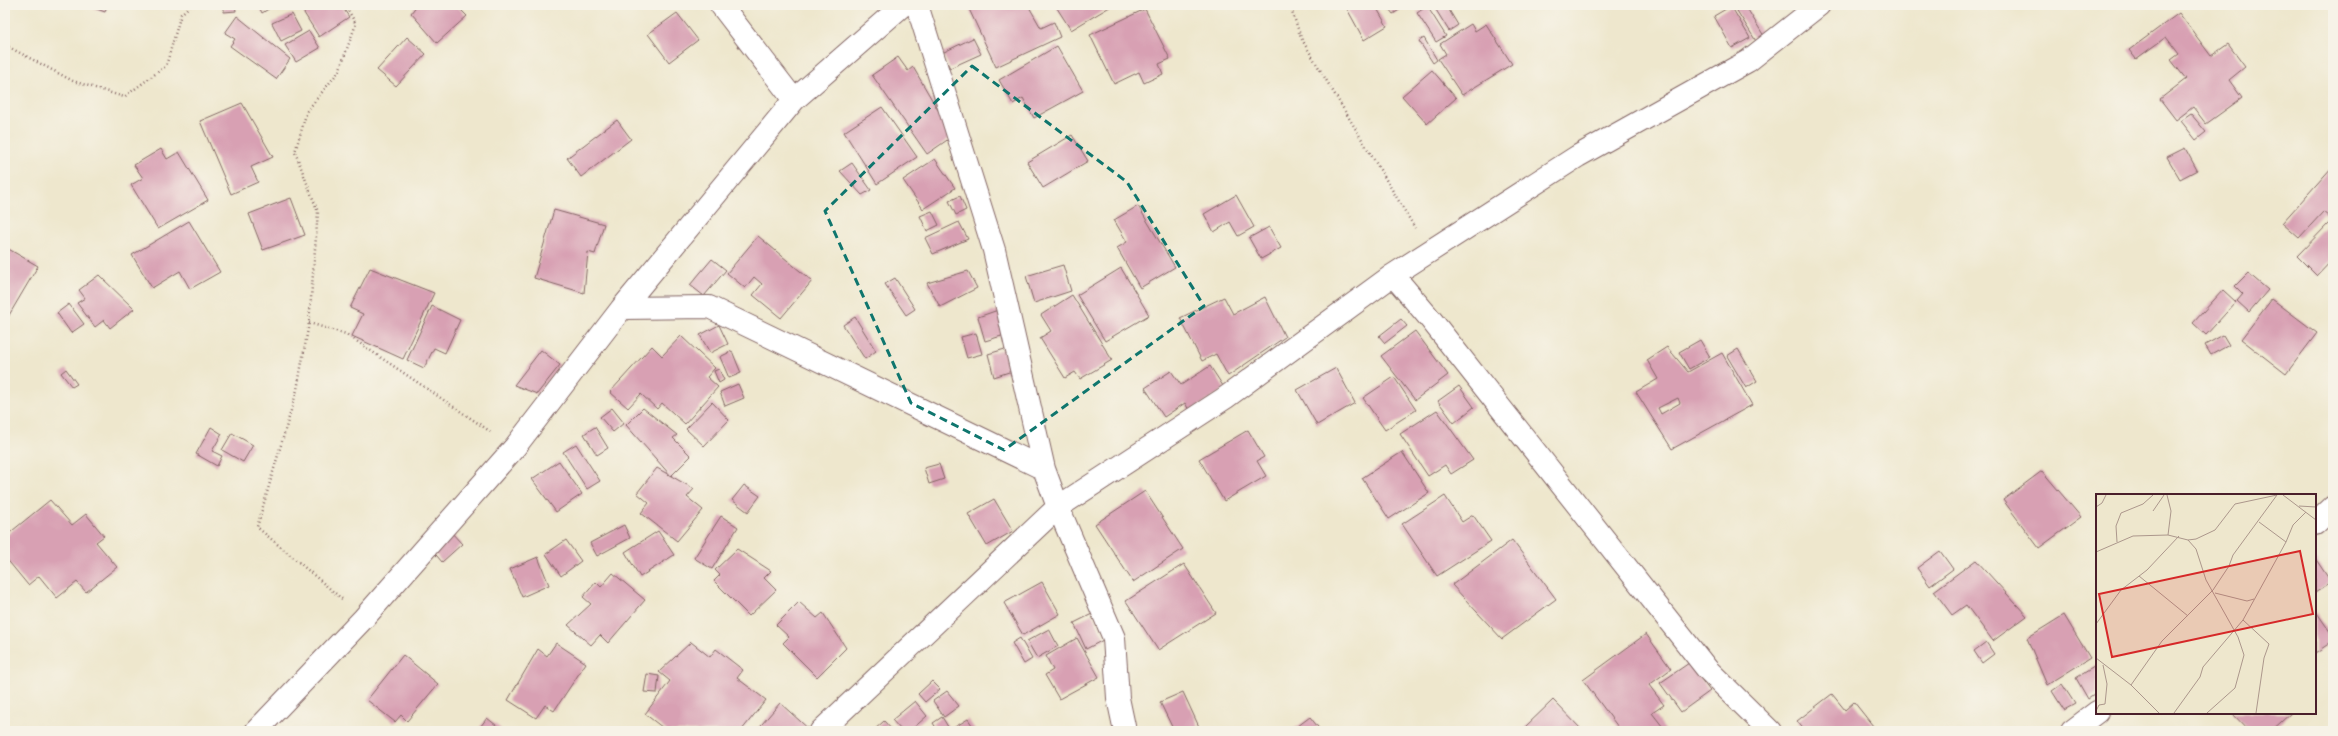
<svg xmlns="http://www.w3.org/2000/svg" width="2338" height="736" viewBox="0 0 2338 736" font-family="'Balsamiq Sans',sans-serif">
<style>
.building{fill:#d8a0b3;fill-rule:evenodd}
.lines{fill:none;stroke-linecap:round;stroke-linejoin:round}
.minor-casing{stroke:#836564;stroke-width:24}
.path{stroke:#836564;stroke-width:2.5;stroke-dasharray:1 3;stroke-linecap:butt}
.minor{stroke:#fff;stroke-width:22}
.marked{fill:none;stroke:#0f766e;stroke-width:3;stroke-dasharray:8 5;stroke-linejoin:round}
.inset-road{fill:none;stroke:#ac978c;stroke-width:1}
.view{fill:#d62828;fill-opacity:0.15;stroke:#d62828;stroke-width:2}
.inset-edge{fill:none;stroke:#4a1f2b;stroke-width:2}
</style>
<rect width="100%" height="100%" fill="#f7f3e8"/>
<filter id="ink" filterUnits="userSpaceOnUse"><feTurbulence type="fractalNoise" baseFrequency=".025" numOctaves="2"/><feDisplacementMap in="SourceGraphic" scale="8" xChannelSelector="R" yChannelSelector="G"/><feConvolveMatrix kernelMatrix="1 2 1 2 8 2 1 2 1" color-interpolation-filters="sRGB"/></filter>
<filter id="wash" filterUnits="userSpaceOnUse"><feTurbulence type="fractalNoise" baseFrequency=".012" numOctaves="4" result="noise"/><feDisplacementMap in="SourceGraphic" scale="16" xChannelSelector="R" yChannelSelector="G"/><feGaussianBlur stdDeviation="0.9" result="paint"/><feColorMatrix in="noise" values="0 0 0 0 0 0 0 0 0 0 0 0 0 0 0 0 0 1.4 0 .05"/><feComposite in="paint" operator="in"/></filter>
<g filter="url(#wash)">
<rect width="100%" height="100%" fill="#eee7cd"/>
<g id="blocks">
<path class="building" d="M86,5H107L105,12Z
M224,5H235L236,11L224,12Z
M258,5H275L262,13Z
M299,5H341L349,17L319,37Z
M417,5H456L467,16L437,43L411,13Z
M979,5H1028L1041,28L1054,22L1060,37L996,67L969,9Z
M1055,5H1113L1071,30Z
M1350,5H1375L1387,26L1364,40L1346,7Z
M1386,5H1403L1404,7L1393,14Z
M1433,5H1446L1458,25L1449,31Z
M1745,5L1767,41L1759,46L1734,6Z
M1427,6L1446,36L1436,42L1417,13Z
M1731,6L1750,38L1732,48L1714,16Z
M1145,9L1170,59L1159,64L1163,74L1144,83L1139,72L1114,84L1090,35Z
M677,13L698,40L669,62L648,34Z
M2179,13L2211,56L2228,44L2245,67L2229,80L2242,98L2206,124L2193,107L2176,120L2160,99L2186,79L2171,60L2179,54L2166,37L2136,59L2129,50Z
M292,14L301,31L281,41L272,23Z
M237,16L290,59L276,79L230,46L235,39L225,33Z
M1471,24L1475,31L1486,24L1512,64L1462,95L1438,59L1446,54L1440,44Z
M309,31L320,48L296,62L285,45Z
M407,37L426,54L396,86L377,70Z
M973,38L981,54L950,68L942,53Z
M1424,38L1437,60L1433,63L1419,41Z
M1057,46L1083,91L1034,118L1023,98L1013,104L999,80Z
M898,57L908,71L913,67L953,136L927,154L872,75Z
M1432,70L1456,98L1427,124L1402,96Z
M242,103L273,157L251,167L258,182L231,194L200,121Z
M882,107L917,157L877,184L844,132Z
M2191,114L2206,132L2196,140L2181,121Z
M617,120L631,139L581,177L567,158Z
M1072,135L1088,161L1043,188L1027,162Z
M2185,148L2197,170L2180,179L2167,157Z
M161,149L167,159L179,152L208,200L158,229L131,185L143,178L134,165Z
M935,159L955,188L923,209L903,180Z
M852,163L871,190L862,195L840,171Z
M2333,166V220L2323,212L2299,238L2282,223Z
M1236,195L1254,227L1238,236L1230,222L1214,232L1204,214Z
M960,196L966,210L956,215L949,201Z
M291,198L305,235L263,250L249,214Z
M1138,206L1175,267L1140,288L1117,248L1127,242L1114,220Z
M554,210L604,224L595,254L588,252L584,293L534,278Z
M932,211L939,225L927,231L920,216Z
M189,221L220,272L190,289L180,271L152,288L132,255Z
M959,222L968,239L933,254L925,238Z
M2330,222L2333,225V259L2317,276L2297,256Z
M1269,227L1281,248L1261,259L1249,238Z
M758,236L812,281L781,318L753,295L762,284L754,277L745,288L727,273Z
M5,247L38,266L5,322Z
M712,259L726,270L704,296L690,285Z
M1063,265L1071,291L1034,303L1026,276Z
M370,268L434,293L403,359L352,336L363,314L350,308Z
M1121,268L1149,315L1105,341L1077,295Z
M968,271L977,288L940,307L927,283Z
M2248,273L2268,290L2249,312L2237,301L2243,294L2235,286Z
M99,275L134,309L110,328L104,320L95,327L77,303L85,298L79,290Z
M895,278L915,309L906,315L885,284Z
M2223,290L2236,302L2206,335L2193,323Z
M1072,295L1112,360L1080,379L1075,372L1065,378L1040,338L1051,331L1041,315Z
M1224,297L1233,314L1265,297L1285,337L1228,376L1216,354L1202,361L1180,318Z
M2272,299L2317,333L2286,374L2241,339Z
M69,304L84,324L71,333L57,313Z
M432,306L460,320L445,353L434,348L424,368L407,360Z
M1001,309L1008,334L985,341L978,317Z
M855,317L876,351L865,359L843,325Z
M1401,319L1407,326L1385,343L1379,336Z
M719,325L728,344L710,353L700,335Z
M1415,331L1448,375L1415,400L1381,356Z
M976,333L982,354L967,358L961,337Z
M2223,335L2229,345L2211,355L2205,345Z
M681,336L715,368L707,377L718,387L685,424L662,403L657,409L641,394L628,408L610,392L652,346L662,356Z
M1700,340L1710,357L1689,369L1679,352Z
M1667,347L1688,372L1722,353L1752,405L1672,449L1636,392L1658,379L1647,360ZM1678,398L1680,403L1661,414L1658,408Z
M1005,349L1012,371L994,377L988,354Z
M1738,349L1757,381L1746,388L1727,356Z
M541,350L560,365L537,394L514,385Z
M732,351L741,373L729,378L720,357Z
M1210,366L1225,389L1190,412L1185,403L1164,417L1145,388L1171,371L1181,385Z
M1336,368L1355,403L1317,425L1297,390Z
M66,369L77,384L72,387L61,373Z
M719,369L724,380L719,383L714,371Z
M1394,377L1416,410L1385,430L1363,398Z
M738,384L744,398L725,406L720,392Z
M1459,386L1474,407L1454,423L1438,401Z
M712,402L729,420L704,446L686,429Z
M612,408L624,423L613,432L600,417Z
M643,408L677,435L673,438L691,456L671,476L626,425Z
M1437,410L1473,460L1451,474L1445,465L1428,476L1400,434Z
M211,427L222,434L212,451L222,456L217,466L196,454Z
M595,427L608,448L597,455L584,434Z
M1248,430L1264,457L1257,461L1266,476L1224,501L1199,459Z
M232,433L253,445L243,462L222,450Z
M576,444L600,481L587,489L563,452Z
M1402,452L1429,493L1389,519L1362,478Z
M559,461L582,494L556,512L532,479Z
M939,464L944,479L929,484L924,468Z
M657,468L694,489L687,497L703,510L677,541L641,513L649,503L637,493Z
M2042,471L2081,517L2039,548L2003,500Z
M744,485L760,496L748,512L732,500Z
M1145,491L1183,549L1133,582L1095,524Z
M1445,496L1462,522L1473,515L1491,541L1437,576L1402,524Z
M994,499L1013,531L987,546L968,514Z
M50,500L72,525L86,514L104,536L96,542L117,567L86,592L77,582L57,598L39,576L28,585L5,557V538L7,535Z
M721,516L738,527L712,569L694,558Z
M624,525L630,538L597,556L590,543Z
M450,531L462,544L442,562L431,549Z
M658,531L674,555L640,577L625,552Z
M566,540L581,561L561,576L546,554Z
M1512,540L1556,599L1502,639L1452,585Z
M737,549L771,571L764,578L776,590L749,616L714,581L720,575L715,570Z
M1940,551L1953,569L1930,586L1917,568Z
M538,557L549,585L522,597L510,569Z
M2315,558L2331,582L2315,593Z
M1976,560L2027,616L1993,641L1966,605L1952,615L1934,591Z
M1184,564L1216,613L1158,650L1126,601Z
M613,573L645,600L608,643L600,635L591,645L568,625L591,604L583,597L596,582L601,587Z
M1042,582L1060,614L1023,635L1004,603Z
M799,602L817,618L823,613L846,648L817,677L783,643L789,637L776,625Z
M2315,610L2333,636V641L2315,653Z
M1092,614L1105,639L1086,649L1074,623Z
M2064,615L2090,658L2047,685L2027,638Z
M1049,629L1058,646L1037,658L1027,641Z
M1646,634L1671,669L1649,685L1664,705L1652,713L1666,731H1621L1583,680Z
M1020,638L1032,659L1024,664L1012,643Z
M1077,638L1099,677L1059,699L1045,675L1053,670L1046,656Z
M691,642L710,657L716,649L743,670L737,678L766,700L741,731H667L645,714L670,681L659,672Z
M1986,642L1994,654L1982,663L1974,651Z
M556,643L586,663L554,711L545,705L536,718L508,700L538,649L547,656Z
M403,655L438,684L407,721L401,715L395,722L367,700Z
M1689,663L1710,691L1681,712L1660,683Z
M2097,665V693L2088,699L2076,678Z
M647,674L659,676L657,693L644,692Z
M932,681L940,689L925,702L918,694Z
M2062,684L2075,704L2064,710L2052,691Z
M947,691L959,706L944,717L933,701Z
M1183,692L1201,731H1174L1160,702Z
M1832,694L1845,710L1854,702L1877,731H1805L1797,721Z
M1553,700L1583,731H1528L1525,727Z
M915,701L927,716L910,731H902L892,720Z
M780,703L811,731H756Z
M2232,713H2291L2271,731H2249Z
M942,717L950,730L968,719L976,731H938L933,723Z
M1310,717L1321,731H1295L1294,729Z
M487,718L501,729L500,731H477Z
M884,721L893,731H873Z"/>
</g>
</g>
<g filter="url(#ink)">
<use href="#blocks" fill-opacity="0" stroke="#836564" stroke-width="1"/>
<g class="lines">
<defs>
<path id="minor" d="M721,5L794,100
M917,5L994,250L1044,469L1058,507L1114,638L1118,698L1125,731
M1393,275L1432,321L1707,669L1770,731
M622,308L709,307L1044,469
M2315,524L2333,507
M256,731L364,618L515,447L622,308L794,100L903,5
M821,731L1058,507L1225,398L1393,275L1578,156L1748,61L1819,5
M2072,731L2097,712"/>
</defs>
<use href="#minor" class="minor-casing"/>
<path class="path" d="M1290,5L1301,38L1415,228
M5,45L73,81L124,97L166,66L181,14L191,5
M309,323L346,334L491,432
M342,599L257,527L297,390L309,323L318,212L295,152L307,111L339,71L356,24L345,5"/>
<use href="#minor" class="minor"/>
</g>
</g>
<path class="marked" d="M972,66L1127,182L1204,306L1004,450L911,403L825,211Z"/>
<g transform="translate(2096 494)">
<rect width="220" height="220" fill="#eee7cd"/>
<path class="inset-road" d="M71,1L75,17L72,41M187,1L220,26M203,12L220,13M0,13L6,9L10,1M57,17L68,1M92,46L100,55L110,86L142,143L148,161L139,194L111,219M21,48L20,32L25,19L47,10L57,1M190,48L197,31L210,18M0,58L37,42L72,41L92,46L100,45L119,36L139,10L181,1M43,82L92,122M119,99L151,107L158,105M147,126L173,150L168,164L160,219M0,130L25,96L51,76L83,42M0,164L35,191L63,219M35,191L66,147L117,96L133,72L137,61L181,1M0,217L3,211L9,210L11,190L7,171M78,219L104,183L107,173L147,126L190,48L163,28"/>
<path class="view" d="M204,57L217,120L16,163L3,100Z"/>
<rect width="220" height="220" class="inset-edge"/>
</g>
<rect width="2338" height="736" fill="none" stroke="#f7f3e8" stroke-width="20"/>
</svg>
